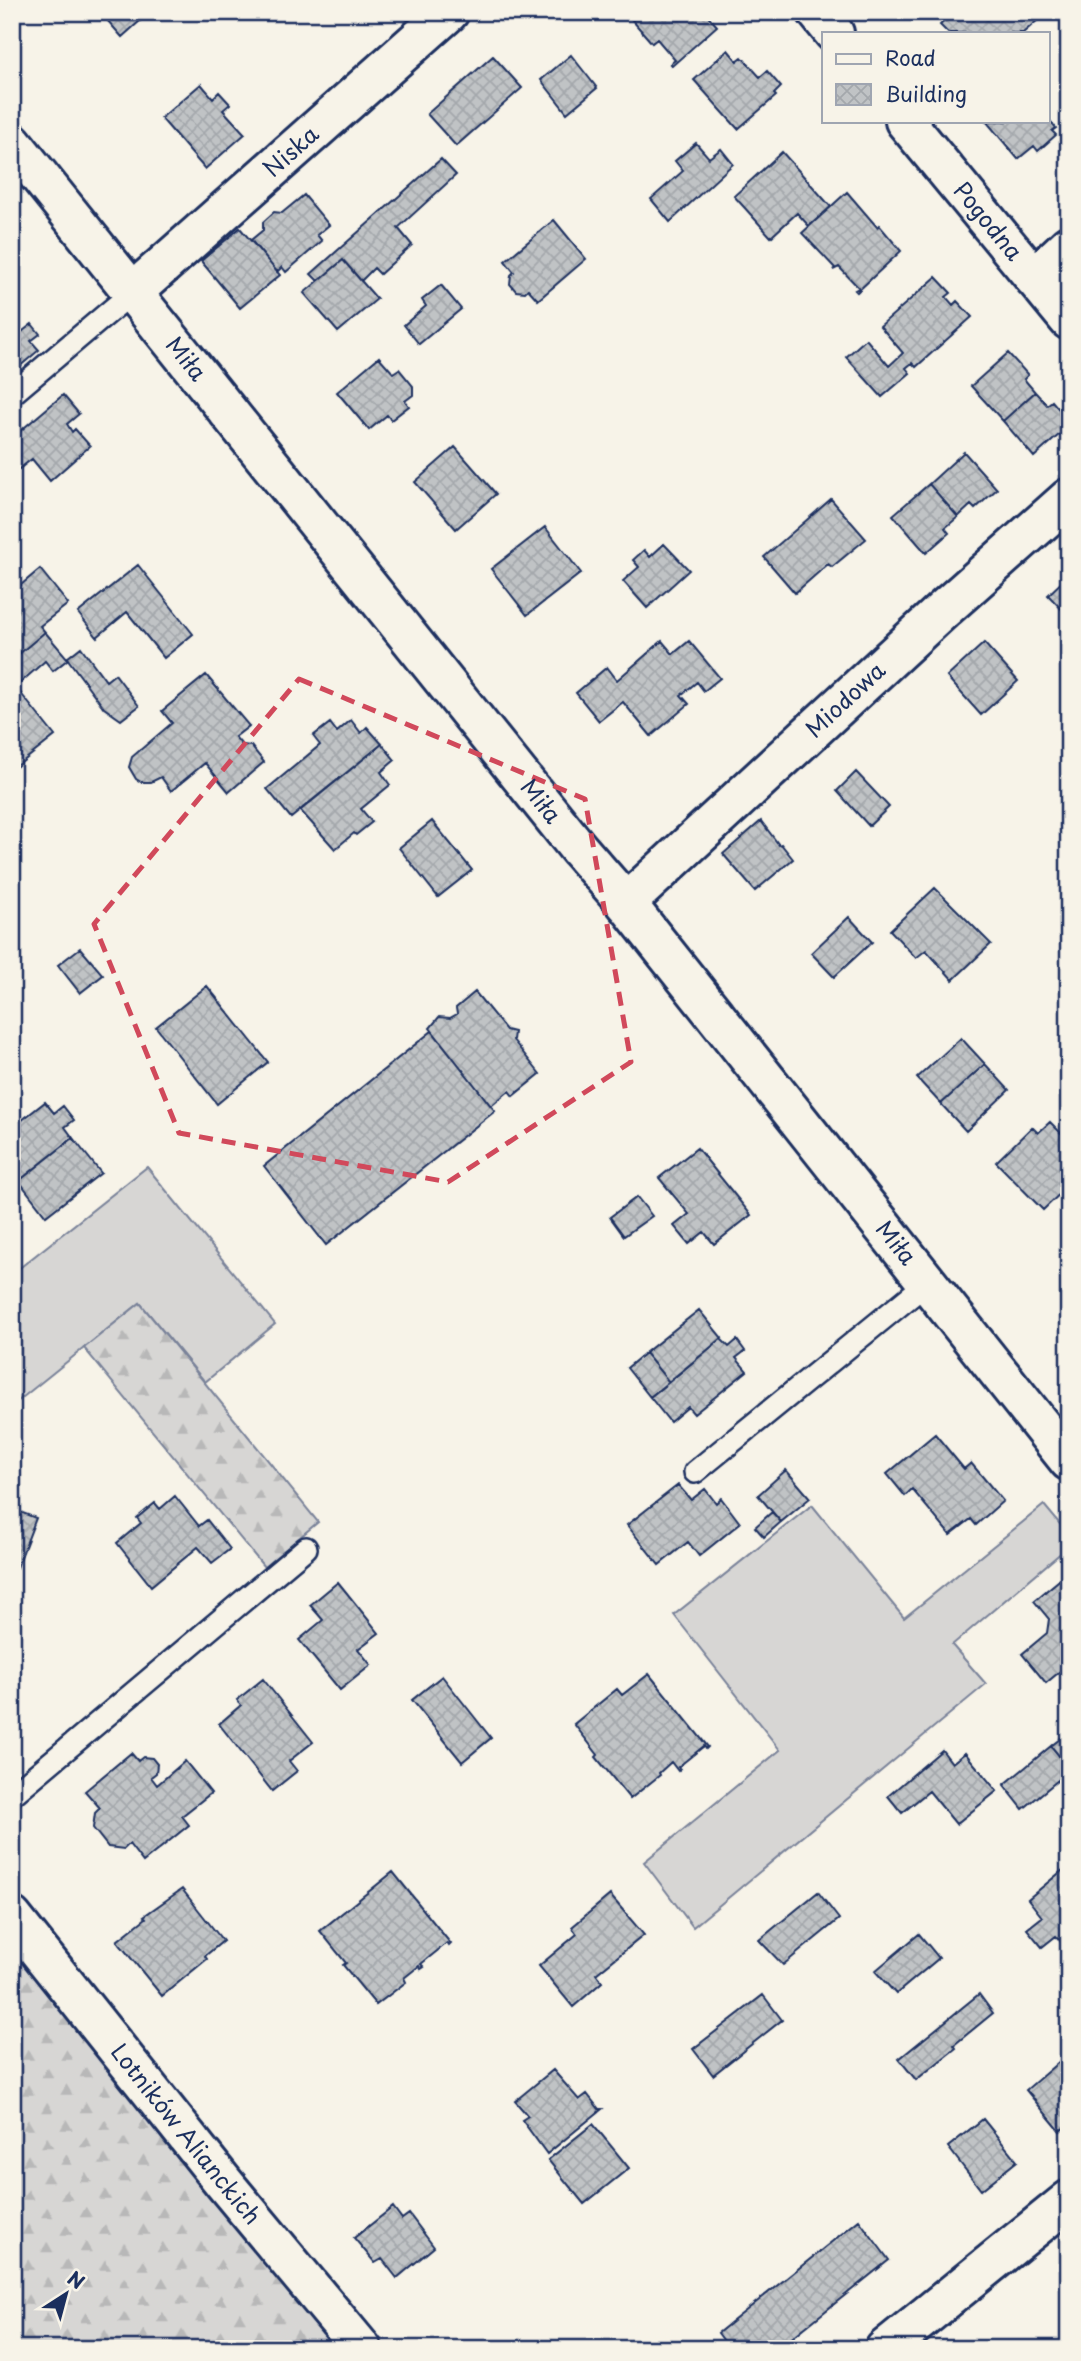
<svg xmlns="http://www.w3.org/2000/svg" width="1081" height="2361" viewBox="0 0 1081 2361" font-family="'Playpen Sans',sans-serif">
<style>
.grass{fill:#d7d6d4;stroke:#798299;stroke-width:2}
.forest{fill:url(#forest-firs);stroke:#798299;stroke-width:2}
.building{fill:url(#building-cross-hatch);stroke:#1b2f5e;stroke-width:2}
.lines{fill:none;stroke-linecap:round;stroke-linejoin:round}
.service-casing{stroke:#1b2f5e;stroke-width:26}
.minor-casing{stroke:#1b2f5e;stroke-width:44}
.tertiary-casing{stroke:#1b2f5e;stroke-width:44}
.service{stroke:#f7f3e8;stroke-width:21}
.minor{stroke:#f7f3e8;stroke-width:38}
.tertiary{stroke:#f7f3e8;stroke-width:38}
.marked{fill:none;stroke:#d1495b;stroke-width:5;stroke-dasharray:14 9;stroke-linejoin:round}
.labels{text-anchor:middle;stroke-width:6;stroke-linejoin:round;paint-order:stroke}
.street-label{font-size:23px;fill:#1b2f5e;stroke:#f7f3e8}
</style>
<defs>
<pattern id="forest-firs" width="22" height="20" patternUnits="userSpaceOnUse" patternTransform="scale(1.75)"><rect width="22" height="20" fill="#d7d6d4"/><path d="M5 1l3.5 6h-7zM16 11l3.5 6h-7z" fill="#b8b8b8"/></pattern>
<pattern id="building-cross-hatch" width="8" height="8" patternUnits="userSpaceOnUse" patternTransform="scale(1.75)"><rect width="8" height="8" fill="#c0c3c5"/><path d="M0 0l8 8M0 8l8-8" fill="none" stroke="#a4a8ac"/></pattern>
</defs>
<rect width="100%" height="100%" fill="#f7f3e8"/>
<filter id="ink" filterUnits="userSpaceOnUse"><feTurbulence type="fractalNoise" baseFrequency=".0143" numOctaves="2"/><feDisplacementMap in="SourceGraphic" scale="14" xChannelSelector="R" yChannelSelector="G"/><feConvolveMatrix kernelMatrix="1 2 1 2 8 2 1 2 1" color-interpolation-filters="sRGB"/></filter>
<g filter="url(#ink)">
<path class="grass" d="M147,1167L275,1324L205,1382L140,1303L12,1406V1274Z
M812,1505L904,1618L1044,1505L1069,1535V1546L952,1645L986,1684L693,1927L644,1862L780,1750L674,1615Z"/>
<path class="forest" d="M140,1303L318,1522L264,1567L84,1348Z
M12,1936L346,2349H12Z"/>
<path class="building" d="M100,12H150L122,37Z
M640,12H705L717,26L672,66L670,64L675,60L657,39L652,43L632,20Z
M954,12H980L987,19L994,12H1047L1023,33H948L940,25Z
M728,50L737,61L742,57L760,77L767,71L781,87L774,94L776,96L738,129L694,80Z
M571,55L597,88L567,113L541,80Z
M493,56L522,88L456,146L427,114Z
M201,84L213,98L219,92L230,104L223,110L245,134L205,169L161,118Z
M1048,118L1056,128L1052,131L1056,135L1038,151L1034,146L1018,159L986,121H1048Z
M696,143L709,158L721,149L733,164L670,222L651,199L683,171L675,161Z
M782,152L831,207L809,226L797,213L771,237L734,196Z
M441,159L456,175L398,228L412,245L380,274L374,268L361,281L343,260L318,281L311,274Z
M847,192L877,227L879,225L901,251L857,292L855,290L859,288L839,267L833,270L835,268L802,233Z
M304,195L329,225L317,235L322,241L286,272L282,267L277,272L251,240L263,230V222L274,212L282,213Z
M554,220L586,259L538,300L528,289L525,292L516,291L510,284L511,275L514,272L505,261Z
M240,228L280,275L240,308L201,261Z
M343,260L377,299L338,332L304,293Z
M936,277L951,293L946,297L953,305L957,301L972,317L916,367L912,363L906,368L910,373L882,397L846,357L866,339L889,366L903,353L880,326Z
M441,285L461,309L419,344L404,325L426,306L422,300Z
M32,324L40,334L31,341L39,350L12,373V336L14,338Z
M1008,353L1028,375L1024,379L1035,392L1003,421L971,386Z
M379,357L393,373L399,369L413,386V395L405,401L409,406L391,420L387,415L369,430L337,392Z
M1035,392L1047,405L1052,401L1069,421V426L1034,457L1003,421Z
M63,395L79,414L67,424L72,432L75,429L90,446L50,481L32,459L14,473L12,470V438Z
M455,447L496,494L456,529L415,482Z
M964,452L997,489L975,509L971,505L958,517L929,484Z
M929,484L958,517L945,528L949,533L926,553L893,515Z
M831,499L866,539L832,567L828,564L795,593L764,557Z
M545,527L581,573L527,615L491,569Z
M664,544L689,570L647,608L623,581L639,567L633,560L644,550L650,557Z
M138,565L193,634L164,658L127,612L97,637L78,613Z
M40,569L68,604L40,626L45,632L12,660V584L16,589Z
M1069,575V617L1048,595Z
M45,632L68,659L53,671L45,661L19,684L16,681L12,685V660Z
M662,641L673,654L689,641L720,678L704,691L697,682L681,695L689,704L651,736L623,702L599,721L576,693L607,667L617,680Z
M984,643L1018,681L981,715L947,677Z
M81,647L106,681L115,674L139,706L121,720L104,708L67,658Z
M206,675L249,726L235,737L242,745L251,746L264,762L229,792L205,763L171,791L161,777L151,782H141L136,779L129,767L132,757L172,723L162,711Z
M15,686L55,736L12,770V689Z
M351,720L361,733L367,727L382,744L291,818L267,789L320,745L313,736L330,723L337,732Z
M382,744L395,760L381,772L390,785L361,809L372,822L356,835L354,833L335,849L300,810Z
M856,772L889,807L869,826L837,791Z
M432,821L472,870L438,897L399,848Z
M761,821L779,845L781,844L793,859L755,891L723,854Z
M935,888L991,944L953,980L926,950L916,958L890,930Z
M849,917L872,942L834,977L811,953Z
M80,948L103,975L80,993L58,965Z
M207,986L268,1062L217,1104L156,1027Z
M475,992L506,1030L514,1032L513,1040L540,1074L513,1096L509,1091L491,1106L430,1028L439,1017L450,1018L457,1014L456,1008Z
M432,1031L495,1111L326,1245L264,1166Z
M961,1038L985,1064L941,1104L917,1078Z
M985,1064L1009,1090L966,1131L941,1104Z
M45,1102L54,1113L63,1106L74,1120L65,1127L73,1138L19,1181L12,1172V1128Z
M1050,1122L1066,1138L1069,1135V1185L1043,1210L996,1162L1032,1127L1038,1133Z
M73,1138L101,1173L46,1216L19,1181Z
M697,1148L751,1215L714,1244L704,1232L689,1244L674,1226L689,1214L659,1178Z
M637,1197L652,1216L624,1236L610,1217Z
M699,1310L722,1338L669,1382L645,1353Z
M721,1339L729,1347L737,1340L745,1351L736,1358L747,1371L694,1414L688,1407L670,1422L650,1397Z
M645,1353L669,1382L650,1397L627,1368Z
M935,1434L964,1469L971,1463L1003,1501L976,1525L971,1519L950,1535L912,1489L905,1496L887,1474Z
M786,1470L810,1498L781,1522L758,1495Z
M678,1485L691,1500L705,1489L716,1503L721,1498L740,1523L699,1556L688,1542L659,1565L627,1525Z
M175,1496L199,1526L207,1520L230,1549L212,1563L198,1547L151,1586L117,1543L141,1523L137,1518L155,1503L160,1509Z
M12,1509L36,1518L16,1570L12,1569Z
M772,1512L781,1522L764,1537L755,1527Z
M1069,1572V1664L1046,1683L1022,1654L1047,1633L1049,1619L1034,1601Z
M338,1582L379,1633L358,1649L371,1665L340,1690L299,1640L323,1620L310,1605Z
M649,1674L708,1747L706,1749L704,1746L678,1767L680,1769L678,1771L671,1762L659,1773L660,1775L630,1799L596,1757L598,1755L574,1724L617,1689L622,1695Z
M442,1676L491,1738L462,1762L412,1700Z
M263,1679L313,1742L289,1761L297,1771L272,1791L219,1724L241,1705L237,1700Z
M1069,1732V1768L1051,1746Z
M1051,1746L1069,1768V1771L1023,1809L1004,1785Z
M942,1750L952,1763L965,1753L997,1791L956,1824L929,1791L902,1813L888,1796Z
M131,1753L138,1761L143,1757L152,1758L157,1764L156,1773L151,1777L157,1785L185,1761L211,1793L182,1816L189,1825L143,1862L129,1844L124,1849L108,1847L93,1828L95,1813L100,1808L85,1791Z
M1069,1865V1951L1056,1936L1042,1947L1027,1929L1042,1917L1028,1899Z
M393,1872L451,1944L449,1946L447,1943L421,1964L424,1967L421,1969L419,1966L404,1978L406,1982L376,2005L343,1965L346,1963L320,1931Z
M182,1889L223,1941L205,1956L207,1959L162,1996L117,1941L146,1918L144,1916Z
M818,1892L839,1919L783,1965L759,1940Z
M610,1895L644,1935L596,1974L602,1982L573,2007L539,1966L577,1934L572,1927Z
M919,1934L939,1958L896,1994L875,1971Z
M979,1994L993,2013L954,2045L956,2048L916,2080L899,2059Z
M763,1995L782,2020L713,2075L693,2049Z
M1061,2060L1069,2070V2124L1060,2131L1026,2090Z
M553,2070L579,2100L587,2094L599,2109H602L547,2154L522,2120L528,2116L515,2101Z
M983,2119L1017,2161L981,2190L948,2147Z
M593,2124L629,2168L584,2204L548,2160Z
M393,2207L402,2219L409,2214L434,2247L397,2278L382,2259L375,2263L354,2238Z
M859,2220L889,2260L778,2349H730L718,2333Z"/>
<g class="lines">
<defs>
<path id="service" d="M12,394L134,291
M695,1472L928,1282
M12,1795L306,1548"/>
<g id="minor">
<path d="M817,12L834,33"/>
<path id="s1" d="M905,121L1069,320"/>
<path id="s2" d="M12,142L578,848L626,903L1069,1461"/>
<path d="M1034,278L1069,245"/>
<path id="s3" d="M134,291L449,12"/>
<path id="s4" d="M626,903L943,610L1069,498"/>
<path id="s5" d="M12,1917L224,2183L362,2349"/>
</g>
<path id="tertiary" d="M885,2349L1069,2200"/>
</defs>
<use href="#service" class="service-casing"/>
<use href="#minor" class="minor-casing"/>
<use href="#tertiary" class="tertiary-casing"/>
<use href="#service" class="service"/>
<use href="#minor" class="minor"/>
<use href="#tertiary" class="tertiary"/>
</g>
</g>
<path class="marked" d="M299,679L585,799L631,1062L448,1182L179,1133L94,924Z"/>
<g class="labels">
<g class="street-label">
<text dy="8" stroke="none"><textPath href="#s3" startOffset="210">Niska</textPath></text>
<text dy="8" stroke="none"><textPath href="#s1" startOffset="130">Pogodna</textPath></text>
<text dy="8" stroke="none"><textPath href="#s2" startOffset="278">Miła</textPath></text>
<text dy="8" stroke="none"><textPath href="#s4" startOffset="299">Miodowa</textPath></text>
<text dy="8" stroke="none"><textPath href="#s2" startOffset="845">Miła</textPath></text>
<text dy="8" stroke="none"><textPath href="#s2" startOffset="1412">Miła</textPath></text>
<text dy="8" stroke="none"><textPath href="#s5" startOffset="278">Lotników Alianckich</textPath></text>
</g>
</g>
<rect width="1081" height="2361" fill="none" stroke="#f7f3e8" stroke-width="42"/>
<rect x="21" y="21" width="1039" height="2319" fill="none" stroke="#1b2f5e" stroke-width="2.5" filter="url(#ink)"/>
<rect x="822" y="32" width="228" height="91" fill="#f7f3e8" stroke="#9fa5b1" stroke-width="2"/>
<rect x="836" y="54" width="35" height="10" fill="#f7f3e8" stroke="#9fa5b1" stroke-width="2"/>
<text x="885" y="66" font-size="21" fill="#1b2f5e">Road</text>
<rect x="836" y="84" width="35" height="21" fill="url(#building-cross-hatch)" stroke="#9fa5b1" stroke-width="2"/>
<text x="885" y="102" font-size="21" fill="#1b2f5e">Building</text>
<g transform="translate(66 2294) rotate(36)" stroke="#f7f3e8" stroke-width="5" paint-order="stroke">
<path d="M0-5L12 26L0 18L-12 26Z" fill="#1b2f5e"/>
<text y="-10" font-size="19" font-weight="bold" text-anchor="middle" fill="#1b2f5e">N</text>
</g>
</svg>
